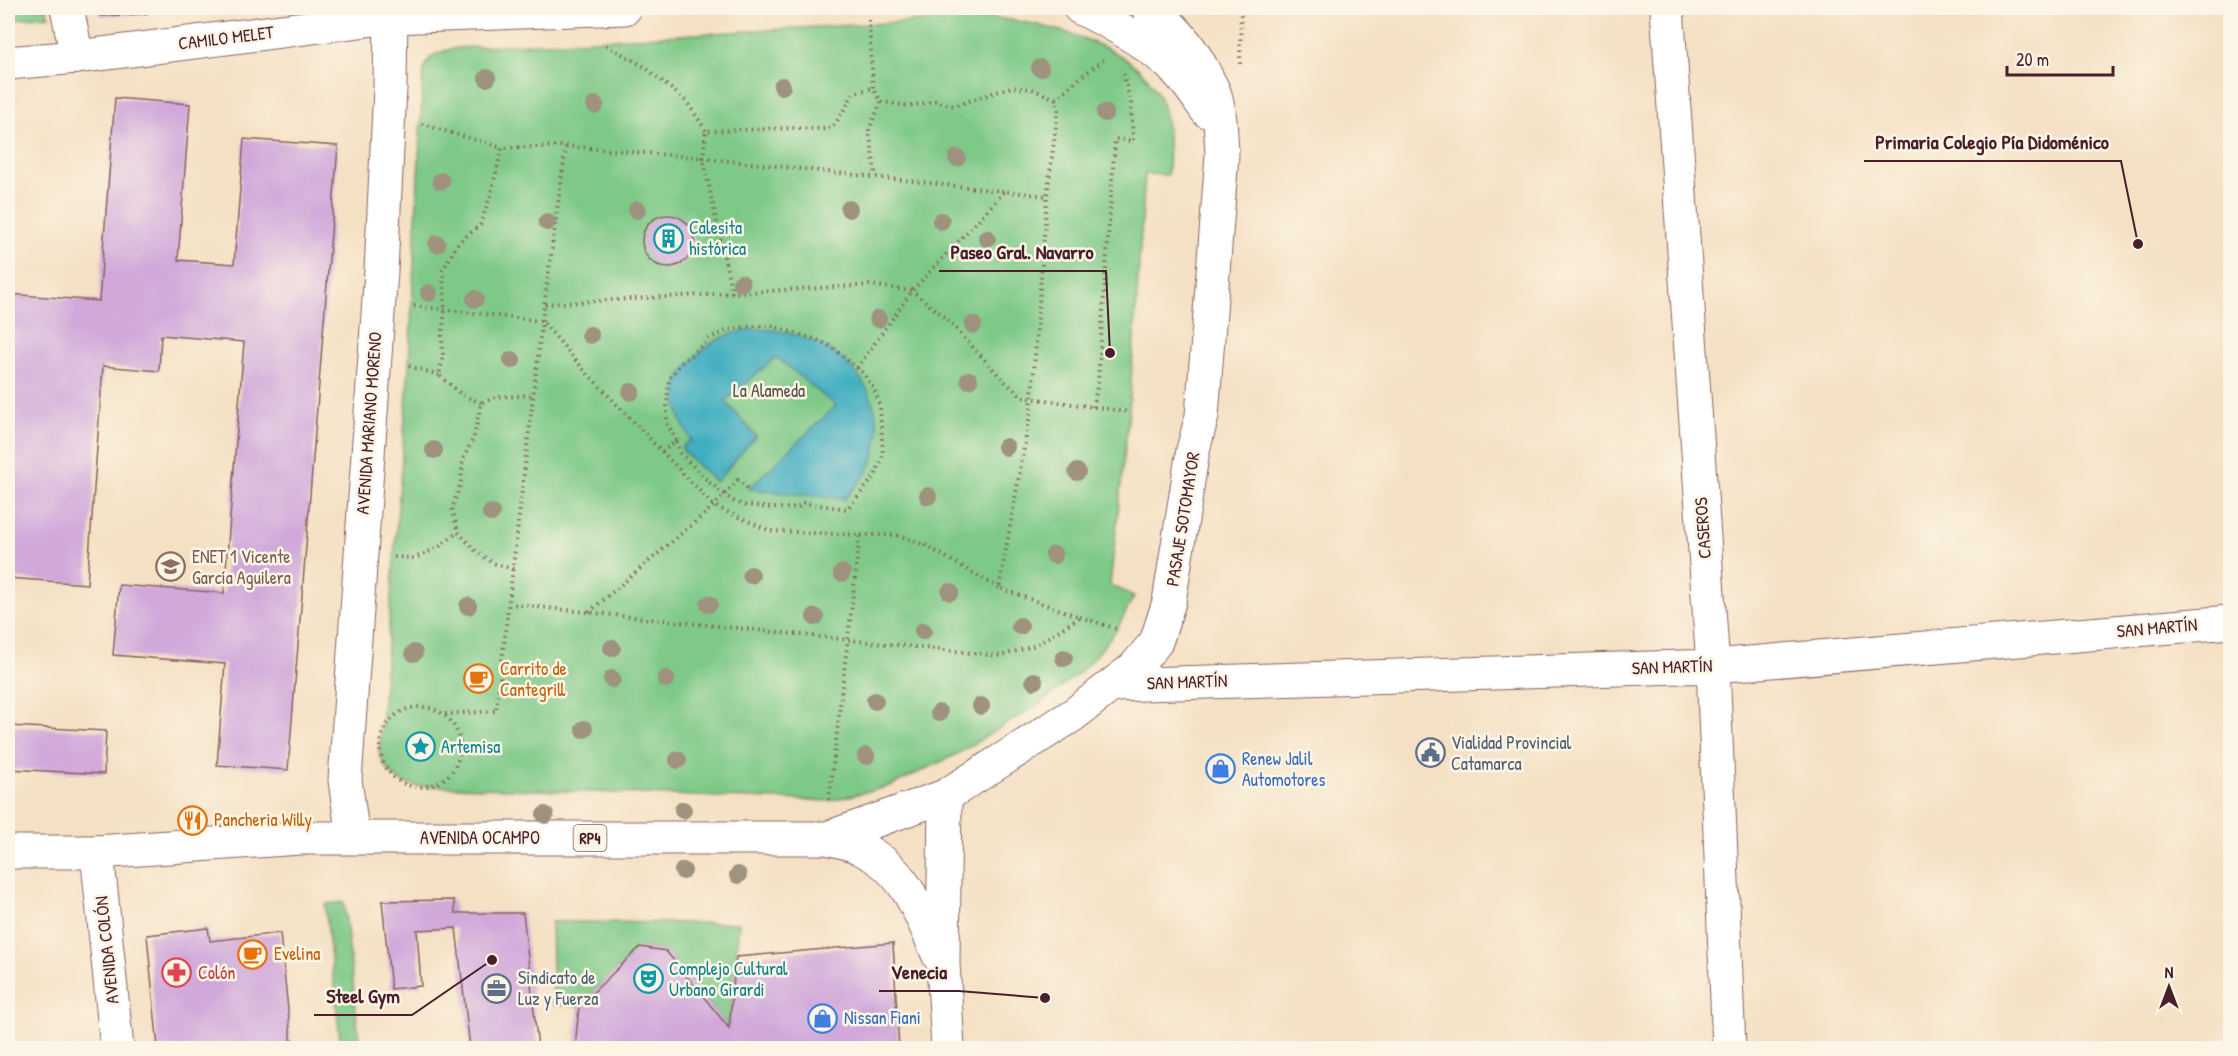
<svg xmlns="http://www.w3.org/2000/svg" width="2238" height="1056" viewBox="0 0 2238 1056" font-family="'Patrick Hand',sans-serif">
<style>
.green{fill:#7ec987;stroke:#647459;stroke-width:1.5}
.water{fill:#41aec0;stroke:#466676;stroke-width:1.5}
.building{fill:#d0a8da}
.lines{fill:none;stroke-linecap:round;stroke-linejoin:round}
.minor-casing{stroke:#866360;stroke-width:35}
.major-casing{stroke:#866360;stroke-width:35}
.path{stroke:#866360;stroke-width:4;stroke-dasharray:1.5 4.5;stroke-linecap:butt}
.minor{stroke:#fff;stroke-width:33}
.major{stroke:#fff;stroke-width:33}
.tree{fill:#9f927f}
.labels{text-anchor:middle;stroke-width:5;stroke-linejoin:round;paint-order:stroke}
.shield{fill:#fcf5e5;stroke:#7f5f63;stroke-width:1.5}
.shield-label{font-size:16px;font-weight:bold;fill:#4a1f2b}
.street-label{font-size:18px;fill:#4a1f2b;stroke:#fcf5e5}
.culture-label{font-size:18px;fill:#0d838f;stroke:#fcf5e5;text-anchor:start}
.park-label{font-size:18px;fill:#5a5247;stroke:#fcf5e5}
.education-label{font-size:18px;fill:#785e54;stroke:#fcf5e5;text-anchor:start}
.food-label{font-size:18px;fill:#c56008;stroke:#fcf5e5;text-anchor:start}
.service-label{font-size:18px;fill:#4e5e75;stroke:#fcf5e5;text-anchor:start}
.shop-label{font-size:18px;fill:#366cbe;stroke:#fcf5e5;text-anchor:start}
.health-label{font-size:18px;fill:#be3a42;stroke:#fcf5e5;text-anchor:start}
.leader{fill:none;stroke:#4a1f2b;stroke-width:2}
.callout-dot{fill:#4a1f2b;stroke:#fcf5e5;stroke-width:2}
.callout-label{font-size:20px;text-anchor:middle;font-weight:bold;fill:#4a1f2b;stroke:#fcf5e5;stroke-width:5;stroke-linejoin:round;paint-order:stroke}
</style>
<rect width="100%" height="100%" fill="#fcf5e5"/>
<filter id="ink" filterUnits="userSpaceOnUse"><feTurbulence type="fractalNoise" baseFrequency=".0167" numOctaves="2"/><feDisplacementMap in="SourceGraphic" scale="12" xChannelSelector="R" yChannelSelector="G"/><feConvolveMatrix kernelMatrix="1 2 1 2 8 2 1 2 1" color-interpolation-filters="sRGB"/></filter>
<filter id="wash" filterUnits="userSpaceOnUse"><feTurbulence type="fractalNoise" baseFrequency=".008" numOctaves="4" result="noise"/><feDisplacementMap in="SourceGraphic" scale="24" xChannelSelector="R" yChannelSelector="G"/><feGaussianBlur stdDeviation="1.35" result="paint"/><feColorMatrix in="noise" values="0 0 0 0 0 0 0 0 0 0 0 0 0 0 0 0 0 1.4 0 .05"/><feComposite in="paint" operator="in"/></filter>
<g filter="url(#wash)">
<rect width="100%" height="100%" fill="#f4e0c3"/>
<path class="green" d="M8,8H46L49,16L8,20Z
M988,17C1039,22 1134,43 1158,94C1170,120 1169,146 1168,175L1145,174L1129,412L1110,585L1134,596L1117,629L1098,653L1079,673L1039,704L957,754L890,786L829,801L429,786C403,789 388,777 379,753L409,366L423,75C426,54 440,51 458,48Z
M344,902L360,1048H341L325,904Z
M551,922L739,923L729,1028L666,951L641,947L579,1006L553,1005Z"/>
<path class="water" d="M753,329C810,329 869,361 877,421C879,437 877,452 870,466C864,478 854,488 845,499L748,489L836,406L776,357L725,401L756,436L716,482L683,451L682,447L690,440L692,442C683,426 676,412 676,394C676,372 703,347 721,338C731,333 742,331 753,329Z"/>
<g id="blocks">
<path class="building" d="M99,8H146V14L100,16Z
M115,98L190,104L178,260L234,264L244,139L338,146L288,770L217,765L225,664L113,655L119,585L224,593L244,342L161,335L159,371L103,366L87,584L8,578V294L99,301Z
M642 241a26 26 0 1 1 52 0a26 26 0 1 1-52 0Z
M8,726L106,731L104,774L8,769Z
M454,900L455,913H523L538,1048H470L456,928L417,930L421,986L391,989L382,901Z
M208,928L210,941L280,933L292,1048H158L147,935Z
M893,943L899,1048H575L579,1006L640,947L666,951L729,1028L736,957Z"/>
</g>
</g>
<g filter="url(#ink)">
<use href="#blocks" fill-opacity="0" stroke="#866360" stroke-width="1.5"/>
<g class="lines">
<defs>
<path id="minor" d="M67,8L77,57
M1667,8L1713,666L1729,1048
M1113,685L1713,666L2230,622
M97,852L117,1048"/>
<path id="major" d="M1080,8C1110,22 1141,39 1166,61C1183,75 1195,94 1207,111
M8,63L77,57L391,17L625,8
M945,796L943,963L948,1048
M353,838L345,780L381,271L390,88L391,8
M827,838C838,841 852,843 862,849C908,871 919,913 939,956
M8,852H97L300,838H827L945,796L1073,715L1134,668L1156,642L1169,602L1193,450L1202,416L1222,155C1221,136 1221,114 1215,95C1213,88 1208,81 1205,74C1191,46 1174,25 1148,8"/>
</defs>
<use href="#minor" class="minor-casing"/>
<use href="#major" class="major-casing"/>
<path class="path" d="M869,20L873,88L881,102L869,129L876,177
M606,45L645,67L687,102L706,131
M1240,64L1241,8
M1056,99L1082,76L1105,59
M881,102L910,106L935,101L954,106L1011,87L1032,89L1056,99L1058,110L1047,196
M422,124L502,148
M732,293L703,158L706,131L792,128L825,129L834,126L854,93L873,88
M545,304L870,285L912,291L946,318L1004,381L1023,397L1129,412
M414,306L542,321L585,371L714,506L770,531L860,535H897L925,545L999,588
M409,366L439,375
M857,368L912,291L1004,192
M481,403L462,395L439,375L443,356L442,336L445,310L443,270L458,243L480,225L490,197L502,148L566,146L703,158L1047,196L1031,409L999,588L1080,617L1036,645L1001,656L510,604
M1093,407L1098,382L1115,139L1133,141L1131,103L1123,73
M662,452L676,441L667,423V401L669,380L680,364L710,338L728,330L751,326H772L815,339L832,347L864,374L874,389L880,406L883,456L875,476L847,509L804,503L797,508H771L744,505L733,501L710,483L680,453L676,441
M394,557L415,558L439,547L458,532
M513,569L493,563L475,550L458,532L452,508L461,483L463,459L474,437L481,403L497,397L534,395
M589,612L714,506L738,480L748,489
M1080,617L1117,629
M380 747a40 40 0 1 1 80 0a40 40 0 1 1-80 0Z
M445,714L496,711L542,321L566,146
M829,800L860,535"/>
<use href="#minor" class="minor"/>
<use href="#major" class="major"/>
</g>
<g class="tree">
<circle cx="1040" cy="68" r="9"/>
<circle cx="487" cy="78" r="9"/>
<circle cx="782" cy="86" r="9"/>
<circle cx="595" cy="105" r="9"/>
<circle cx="1105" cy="113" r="9"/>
<circle cx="957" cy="158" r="9"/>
<circle cx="441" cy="181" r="9"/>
<circle cx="849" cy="209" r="9"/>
<circle cx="637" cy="210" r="9"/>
<circle cx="941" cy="221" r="9"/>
<circle cx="547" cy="222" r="9"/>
<circle cx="987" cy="238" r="9"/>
<circle cx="437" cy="244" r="9"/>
<circle cx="741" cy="283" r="9"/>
<circle cx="429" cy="293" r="9"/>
<circle cx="475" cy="299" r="9"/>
<circle cx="878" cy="319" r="9"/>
<circle cx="973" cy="325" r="9"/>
<circle cx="590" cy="335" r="9"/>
<circle cx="512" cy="360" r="9"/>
<circle cx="969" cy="380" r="9"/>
<circle cx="631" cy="392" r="9"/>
<circle cx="1006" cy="447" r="9"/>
<circle cx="434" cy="450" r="9"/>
<circle cx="1077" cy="472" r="9"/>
<circle cx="928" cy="496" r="9"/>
<circle cx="491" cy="513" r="9"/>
<circle cx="1054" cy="555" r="9"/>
<circle cx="842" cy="573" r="9"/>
<circle cx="751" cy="575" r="9"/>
<circle cx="950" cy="592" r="9"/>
<circle cx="709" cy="604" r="9"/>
<circle cx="468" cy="606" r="9"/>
<circle cx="815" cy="617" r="9"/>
<circle cx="1020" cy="626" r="9"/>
<circle cx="923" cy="631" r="9"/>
<circle cx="612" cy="648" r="9"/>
<circle cx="414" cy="653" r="9"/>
<circle cx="1064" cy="658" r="9"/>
<circle cx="612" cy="679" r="9"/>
<circle cx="666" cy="679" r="9"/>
<circle cx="1034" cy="681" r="9"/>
<circle cx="875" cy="701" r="9"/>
<circle cx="981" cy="706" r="9"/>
<circle cx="939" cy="713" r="9"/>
<circle cx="584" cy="729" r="9"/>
<circle cx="866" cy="756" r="9"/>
<circle cx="678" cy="760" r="9"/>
<circle cx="683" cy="810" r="9"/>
<circle cx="545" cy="815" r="9"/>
<circle cx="683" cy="871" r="9"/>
<circle cx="738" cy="875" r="9"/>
</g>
</g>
<defs>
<symbol id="building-ring" viewBox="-11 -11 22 22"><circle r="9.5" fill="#fcf5e5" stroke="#0f9aa8" stroke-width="1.5"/><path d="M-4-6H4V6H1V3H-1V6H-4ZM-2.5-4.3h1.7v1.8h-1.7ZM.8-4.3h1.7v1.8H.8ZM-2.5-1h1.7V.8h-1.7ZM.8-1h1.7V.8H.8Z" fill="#0f9aa8"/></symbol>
<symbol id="school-ring" viewBox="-11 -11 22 22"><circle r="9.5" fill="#fcf5e5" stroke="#8d6e63" stroke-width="1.5"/><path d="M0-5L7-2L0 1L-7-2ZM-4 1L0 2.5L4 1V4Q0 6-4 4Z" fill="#8d6e63"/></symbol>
<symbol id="cafe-ring" viewBox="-11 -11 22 22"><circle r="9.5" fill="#fcf5e5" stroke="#e8710a" stroke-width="1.5"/><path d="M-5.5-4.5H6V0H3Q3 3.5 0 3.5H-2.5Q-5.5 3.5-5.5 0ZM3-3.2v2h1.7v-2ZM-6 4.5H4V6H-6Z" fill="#e8710a"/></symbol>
<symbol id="sight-ring" viewBox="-11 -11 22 22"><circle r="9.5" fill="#fcf5e5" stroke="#0f9aa8" stroke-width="1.5"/><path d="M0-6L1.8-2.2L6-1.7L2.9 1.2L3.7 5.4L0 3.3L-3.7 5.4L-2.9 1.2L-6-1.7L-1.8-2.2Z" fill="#0f9aa8"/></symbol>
<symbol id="civic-ring" viewBox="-11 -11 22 22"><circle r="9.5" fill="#fcf5e5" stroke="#5c6f8a" stroke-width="1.5"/><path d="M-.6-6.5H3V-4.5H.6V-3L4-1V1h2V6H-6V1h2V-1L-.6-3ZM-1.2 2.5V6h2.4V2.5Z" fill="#5c6f8a"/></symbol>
<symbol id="shop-ring" viewBox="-11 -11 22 22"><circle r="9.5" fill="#fcf5e5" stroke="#3f7fe0" stroke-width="1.5"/><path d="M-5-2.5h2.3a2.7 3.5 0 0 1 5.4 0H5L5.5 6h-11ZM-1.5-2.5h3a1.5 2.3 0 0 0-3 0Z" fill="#3f7fe0"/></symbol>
<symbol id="restaurant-ring" viewBox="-11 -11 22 22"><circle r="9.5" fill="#fcf5e5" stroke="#e8710a" stroke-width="1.5"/><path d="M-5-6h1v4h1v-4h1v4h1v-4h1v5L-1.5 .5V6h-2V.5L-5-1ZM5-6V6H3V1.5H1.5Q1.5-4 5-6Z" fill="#e8710a"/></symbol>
<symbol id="pharmacy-ring" viewBox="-11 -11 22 22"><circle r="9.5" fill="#fcf5e5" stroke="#e0444e" stroke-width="1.5"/><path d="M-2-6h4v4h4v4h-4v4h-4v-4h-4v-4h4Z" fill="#e0444e"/></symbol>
<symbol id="theatre-ring" viewBox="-11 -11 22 22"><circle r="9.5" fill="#fcf5e5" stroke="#0f9aa8" stroke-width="1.5"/><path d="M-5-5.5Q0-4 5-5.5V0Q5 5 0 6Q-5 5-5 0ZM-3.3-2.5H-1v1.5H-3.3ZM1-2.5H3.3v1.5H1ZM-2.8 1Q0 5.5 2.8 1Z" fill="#0f9aa8"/></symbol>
<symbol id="office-ring" viewBox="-11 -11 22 22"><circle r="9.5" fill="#fcf5e5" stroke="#5c6f8a" stroke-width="1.5"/><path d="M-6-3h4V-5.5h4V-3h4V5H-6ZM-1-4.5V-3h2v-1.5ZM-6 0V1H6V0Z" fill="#5c6f8a"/></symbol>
</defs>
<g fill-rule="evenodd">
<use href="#building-ring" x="652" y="222" width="33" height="33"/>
<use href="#school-ring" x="154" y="550" width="33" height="33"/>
<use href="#cafe-ring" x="462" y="662" width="33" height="33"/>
<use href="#sight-ring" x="404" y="730" width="33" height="33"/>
<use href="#civic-ring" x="1414" y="736" width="33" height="33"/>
<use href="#shop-ring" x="1204" y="752" width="33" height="33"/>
<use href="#restaurant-ring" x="176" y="804" width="33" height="33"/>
<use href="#cafe-ring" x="236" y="938" width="33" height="33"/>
<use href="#pharmacy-ring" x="160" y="956" width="33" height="33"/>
<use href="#theatre-ring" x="632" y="962" width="33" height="33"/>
<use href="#office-ring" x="480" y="972" width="33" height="33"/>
<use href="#shop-ring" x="806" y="1002" width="33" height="33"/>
</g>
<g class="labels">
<rect class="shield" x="573.5" y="825" width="33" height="26" rx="4.5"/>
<g class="shield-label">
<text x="590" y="844">RP4</text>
</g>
<g class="street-label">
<text transform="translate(226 38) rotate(-7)" y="6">CAMILO MELET</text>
<text transform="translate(369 423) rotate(-86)" y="6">AVENIDA MARIANO MORENO</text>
<text transform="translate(1183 519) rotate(-81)" y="6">PASAJE SOTOMAYOR</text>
<text transform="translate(1703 528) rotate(-94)" y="6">CASEROS</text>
<text transform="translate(2157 628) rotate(-5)" y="6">SAN MARTÍN</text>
<text transform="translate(1672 667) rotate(-2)" y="6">SAN MARTÍN</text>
<text transform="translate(1187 682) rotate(-2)" y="6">SAN MARTÍN</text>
<text x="480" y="844">AVENIDA OCAMPO</text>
<text transform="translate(107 950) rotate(-96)" y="6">AVENIDA COLÓN</text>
</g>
<g class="culture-label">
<text x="689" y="234">Calesita<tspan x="689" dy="21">histórica</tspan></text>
<text x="441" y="753">Artemisa</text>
<text x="669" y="975">Complejo Cultural<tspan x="669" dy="21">Urbano Girardi</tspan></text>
</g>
<g class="park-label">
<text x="769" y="397">La Alameda</text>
</g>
<g class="education-label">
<text x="192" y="563">ENET 1 Vicente<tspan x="192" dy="21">García Aguilera</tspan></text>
</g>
<g class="food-label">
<text x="500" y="675">Carrito de<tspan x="500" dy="21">Cantegrill</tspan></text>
<text x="214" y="826">Pancheria Willy</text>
<text x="274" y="960">Evelina</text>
</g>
<g class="service-label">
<text x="1451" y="749">Vialidad Provincial<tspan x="1451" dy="21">Catamarca</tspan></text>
<text x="518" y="984">Sindicato de<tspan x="518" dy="21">Luz y Fuerza</tspan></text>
</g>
<g class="shop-label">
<text x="1242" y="765">Renew Jalil<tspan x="1242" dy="21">Automotores</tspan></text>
<text x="844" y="1024">Nissan Fiani</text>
</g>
<g class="health-label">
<text x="198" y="979">Colón</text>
</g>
</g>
<path class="leader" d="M2138 244L2121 161H1864M1110 353L1106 271H939M1045 998L959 991H879M492 960L412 1015H314"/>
<g class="callout-dot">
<circle cx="2138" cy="244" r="6"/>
<circle cx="1110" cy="353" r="6"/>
<circle cx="1045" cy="998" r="6"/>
<circle cx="492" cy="960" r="6"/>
</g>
<g class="callout-label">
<text x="1992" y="149">Primaria Colegio Pía Didoménico</text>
<text x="1022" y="259">Paseo Gral. Navarro</text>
<text x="919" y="979">Venecia</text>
<text x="363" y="1003">Steel Gym</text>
</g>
<rect width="2238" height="1056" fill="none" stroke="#fcf5e5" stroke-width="30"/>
<g transform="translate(2169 987)" stroke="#fcf5e5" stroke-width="4.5" paint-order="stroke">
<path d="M0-4.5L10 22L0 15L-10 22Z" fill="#4a1f2b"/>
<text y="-9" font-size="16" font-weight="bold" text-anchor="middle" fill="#4a1f2b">N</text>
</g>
<path d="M2007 66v9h106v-9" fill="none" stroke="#4a1f2b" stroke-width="3"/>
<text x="2016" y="66" font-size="18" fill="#4a1f2b" stroke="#fcf5e5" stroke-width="4.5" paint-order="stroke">20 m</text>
</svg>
